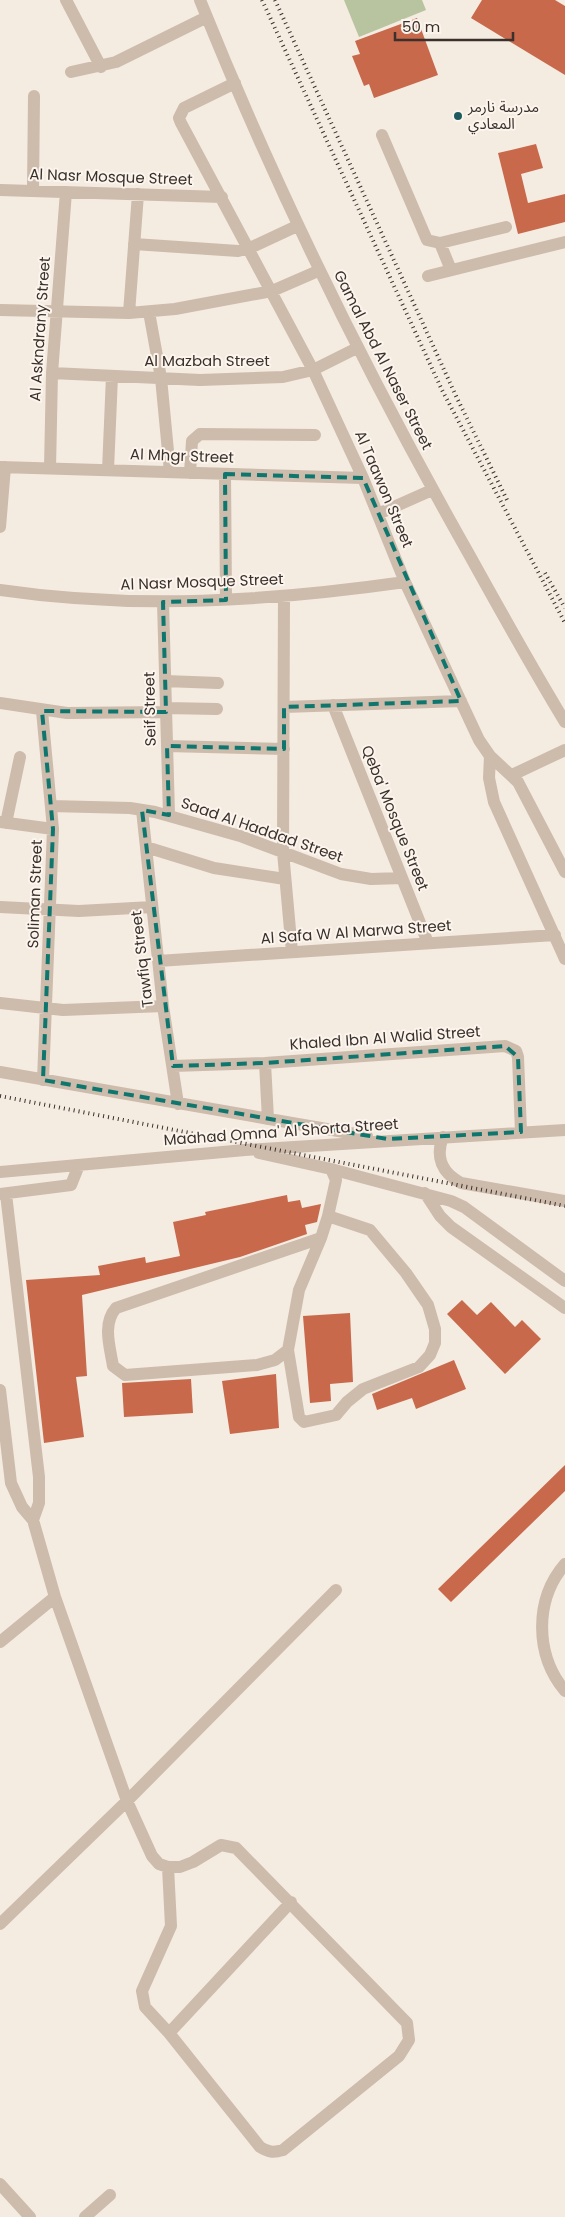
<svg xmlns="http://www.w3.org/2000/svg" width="565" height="2217" viewBox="0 0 565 2217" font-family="Poppins,'Noto Sans Arabic',sans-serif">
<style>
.green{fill:#b8c4a0}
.building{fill:#c8694b}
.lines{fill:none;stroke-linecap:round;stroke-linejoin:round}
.minor{stroke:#cdbbac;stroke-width:12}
.rail{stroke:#3b302b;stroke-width:4;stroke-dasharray:1 4;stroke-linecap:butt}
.marked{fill:none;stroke:#0f766e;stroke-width:4;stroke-dasharray:10 6;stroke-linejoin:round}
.poi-dot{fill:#1f5a5e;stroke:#fbf5ee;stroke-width:2}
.labels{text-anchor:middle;stroke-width:4;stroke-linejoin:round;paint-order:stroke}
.poi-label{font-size:15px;fill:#3b302b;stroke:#fbf5ee;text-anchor:start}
.street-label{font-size:15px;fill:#3b302b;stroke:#fbf5ee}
</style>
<rect width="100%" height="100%" fill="#f4ebe1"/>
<path class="green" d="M344,0H422L426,10L359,37Z"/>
<path class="building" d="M482,0H555L565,6V75L471,18Z
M417,18L438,75L374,98L369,84L364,86L352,56L360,54L355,41Z
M536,144L543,168L521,174L528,203L565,194V222L518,234L498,153Z
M287,1195L288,1202L300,1200L302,1208L321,1204L317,1222L305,1225L307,1234L240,1257L82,1295L87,1376L76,1377L84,1437L44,1443L26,1280L100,1275L98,1266L145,1257L146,1263L180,1256L173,1222L206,1215L205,1212Z
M462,1300L477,1315L491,1302L515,1327L522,1320L541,1339L505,1374L447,1314Z
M350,1313L353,1382L330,1384L331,1401L310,1403L303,1316Z
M454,1360L466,1389L416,1409L412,1398L377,1410L372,1394Z
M276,1374L279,1428L230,1434L222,1381Z
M191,1379L193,1413L124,1417L122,1383Z
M565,1465V1491L451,1602L438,1589Z"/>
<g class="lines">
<path class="minor" d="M66,0L101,67
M200,0C277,192 368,376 470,556C501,612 532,668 565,722
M71,72L116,62L207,17
M235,83L184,108L179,118L181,123L313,370L363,478L405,582L479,740L490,756L518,782L565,872
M382,135L427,240L440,243L506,227
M0,190L222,197
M33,191L34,96
M440,243L451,270
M134,244L238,251L250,248L297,226
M428,276L565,242
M0,310L129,313L175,309L272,291L318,271
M149,312L161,378L170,472
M129,313L138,194
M52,373L200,380L283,377L313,370L357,348
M0,467L363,478
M50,468L52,373L66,192
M108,470L112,376
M190,473L192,441L200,434L315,435
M225,474L226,600
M378,514L432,490
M0,527L5,467
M0,590C135,610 271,601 405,582
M284,596L283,852L292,952
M163,602L169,815
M165,681L218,683
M0,703L67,713L166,712
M333,705L428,943
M284,707L461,701
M166,708L217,709
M42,711L53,829L43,1080
M167,746L284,749
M490,756L489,778L494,802L565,959
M512,775L565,750
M51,806L130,808L155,812L240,836L341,874L371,879L402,878
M142,810L163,1006L178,1104
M0,822L53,829
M6,823L20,757
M146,847L214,868L285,879
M0,907L79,911L152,907
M158,961L555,935
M0,1003L63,1010L163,1006
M265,1063L268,1119
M173,1066L265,1063L505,1046L516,1051L518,1057L521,1132
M0,1072L367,1136
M443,1137C435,1157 442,1173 461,1183L565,1201
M259,1153L331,1169L451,1201L464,1207L565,1281
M0,1172L245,1150L565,1130
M425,1193L440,1216L451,1227L565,1308
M0,1194L71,1185L79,1165
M6,1194L39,1477V1503L33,1520
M321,1238L116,1308C102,1324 110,1347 113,1366L125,1375L257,1365L275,1360L288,1350L299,1290L321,1238L328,1216L336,1180L331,1169
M288,1350L299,1417L304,1422L336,1415L347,1402L363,1389L419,1367L430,1355L435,1343V1329L428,1305L406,1273L370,1230L328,1216
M0,1390L11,1483L22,1507L33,1520L55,1597L127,1801L152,1856L159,1864L168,1867H180L193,1862L221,1845L236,1848L407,2023L409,2040L399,2056L283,2150C273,2153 268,2152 260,2147L169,2033L291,1902
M565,1564C534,1600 535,1655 565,1691
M0,1642L55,1597
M168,1867L171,1926L142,1991L145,2007L169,2033
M0,1924L127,1801L336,1590
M0,2184L30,2217
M85,2217L110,2195"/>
<path class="rail" d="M262,0L442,390L565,623
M275,0L456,396L508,502
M545,573L565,608
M0,1096L565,1206"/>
</g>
<path class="marked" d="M225,474L363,478L461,701L284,707V749L167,746L169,815L142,810L173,1066L265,1063L505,1046L518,1057L521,1132L387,1139L43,1080L53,829L42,711L166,712L163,602L226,600Z"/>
<circle class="poi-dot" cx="458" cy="116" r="5"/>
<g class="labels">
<g class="poi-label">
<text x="468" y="112">مدرسة نارمر<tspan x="468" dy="17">المعادي</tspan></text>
</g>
<g class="street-label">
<text transform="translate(111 177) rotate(2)" y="5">Al Nasr Mosque Street</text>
<text transform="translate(40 329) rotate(-86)" y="5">Al Askndrany Street</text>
<text transform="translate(383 360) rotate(63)" y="5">Gamal Abd Al Naser Street</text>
<text x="207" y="366">Al Mazbah Street</text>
<text transform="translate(182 456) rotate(2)" y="5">Al Mhgr Street</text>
<text transform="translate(384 489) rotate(67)" y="5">Al Taawon Street</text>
<text transform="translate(202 582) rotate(-2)" y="5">Al Nasr Mosque Street</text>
<text transform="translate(150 709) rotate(-91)" y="5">Seif Street</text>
<text transform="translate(395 818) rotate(68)" y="5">Qeba' Mosque Street</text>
<text transform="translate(262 830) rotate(19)" y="5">Saad Al Haddad Street</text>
<text transform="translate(35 894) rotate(-88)" y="5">Soliman Street</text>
<text transform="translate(356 932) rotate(-4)" y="5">Al Safa W Al Marwa Street</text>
<text transform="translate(142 959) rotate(-97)" y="5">Tawfiq Street</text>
<text transform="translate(385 1038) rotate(-4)" y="5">Khaled Ibn Al Walid Street</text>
<text transform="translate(281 1132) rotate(-4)" y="5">Maahad Omna' Al Shorta Street</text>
</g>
</g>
<path d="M395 32v8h118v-8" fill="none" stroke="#3b302b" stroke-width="2.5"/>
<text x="402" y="32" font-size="15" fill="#3b302b" stroke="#fbf5ee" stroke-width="4" paint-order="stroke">50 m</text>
</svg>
